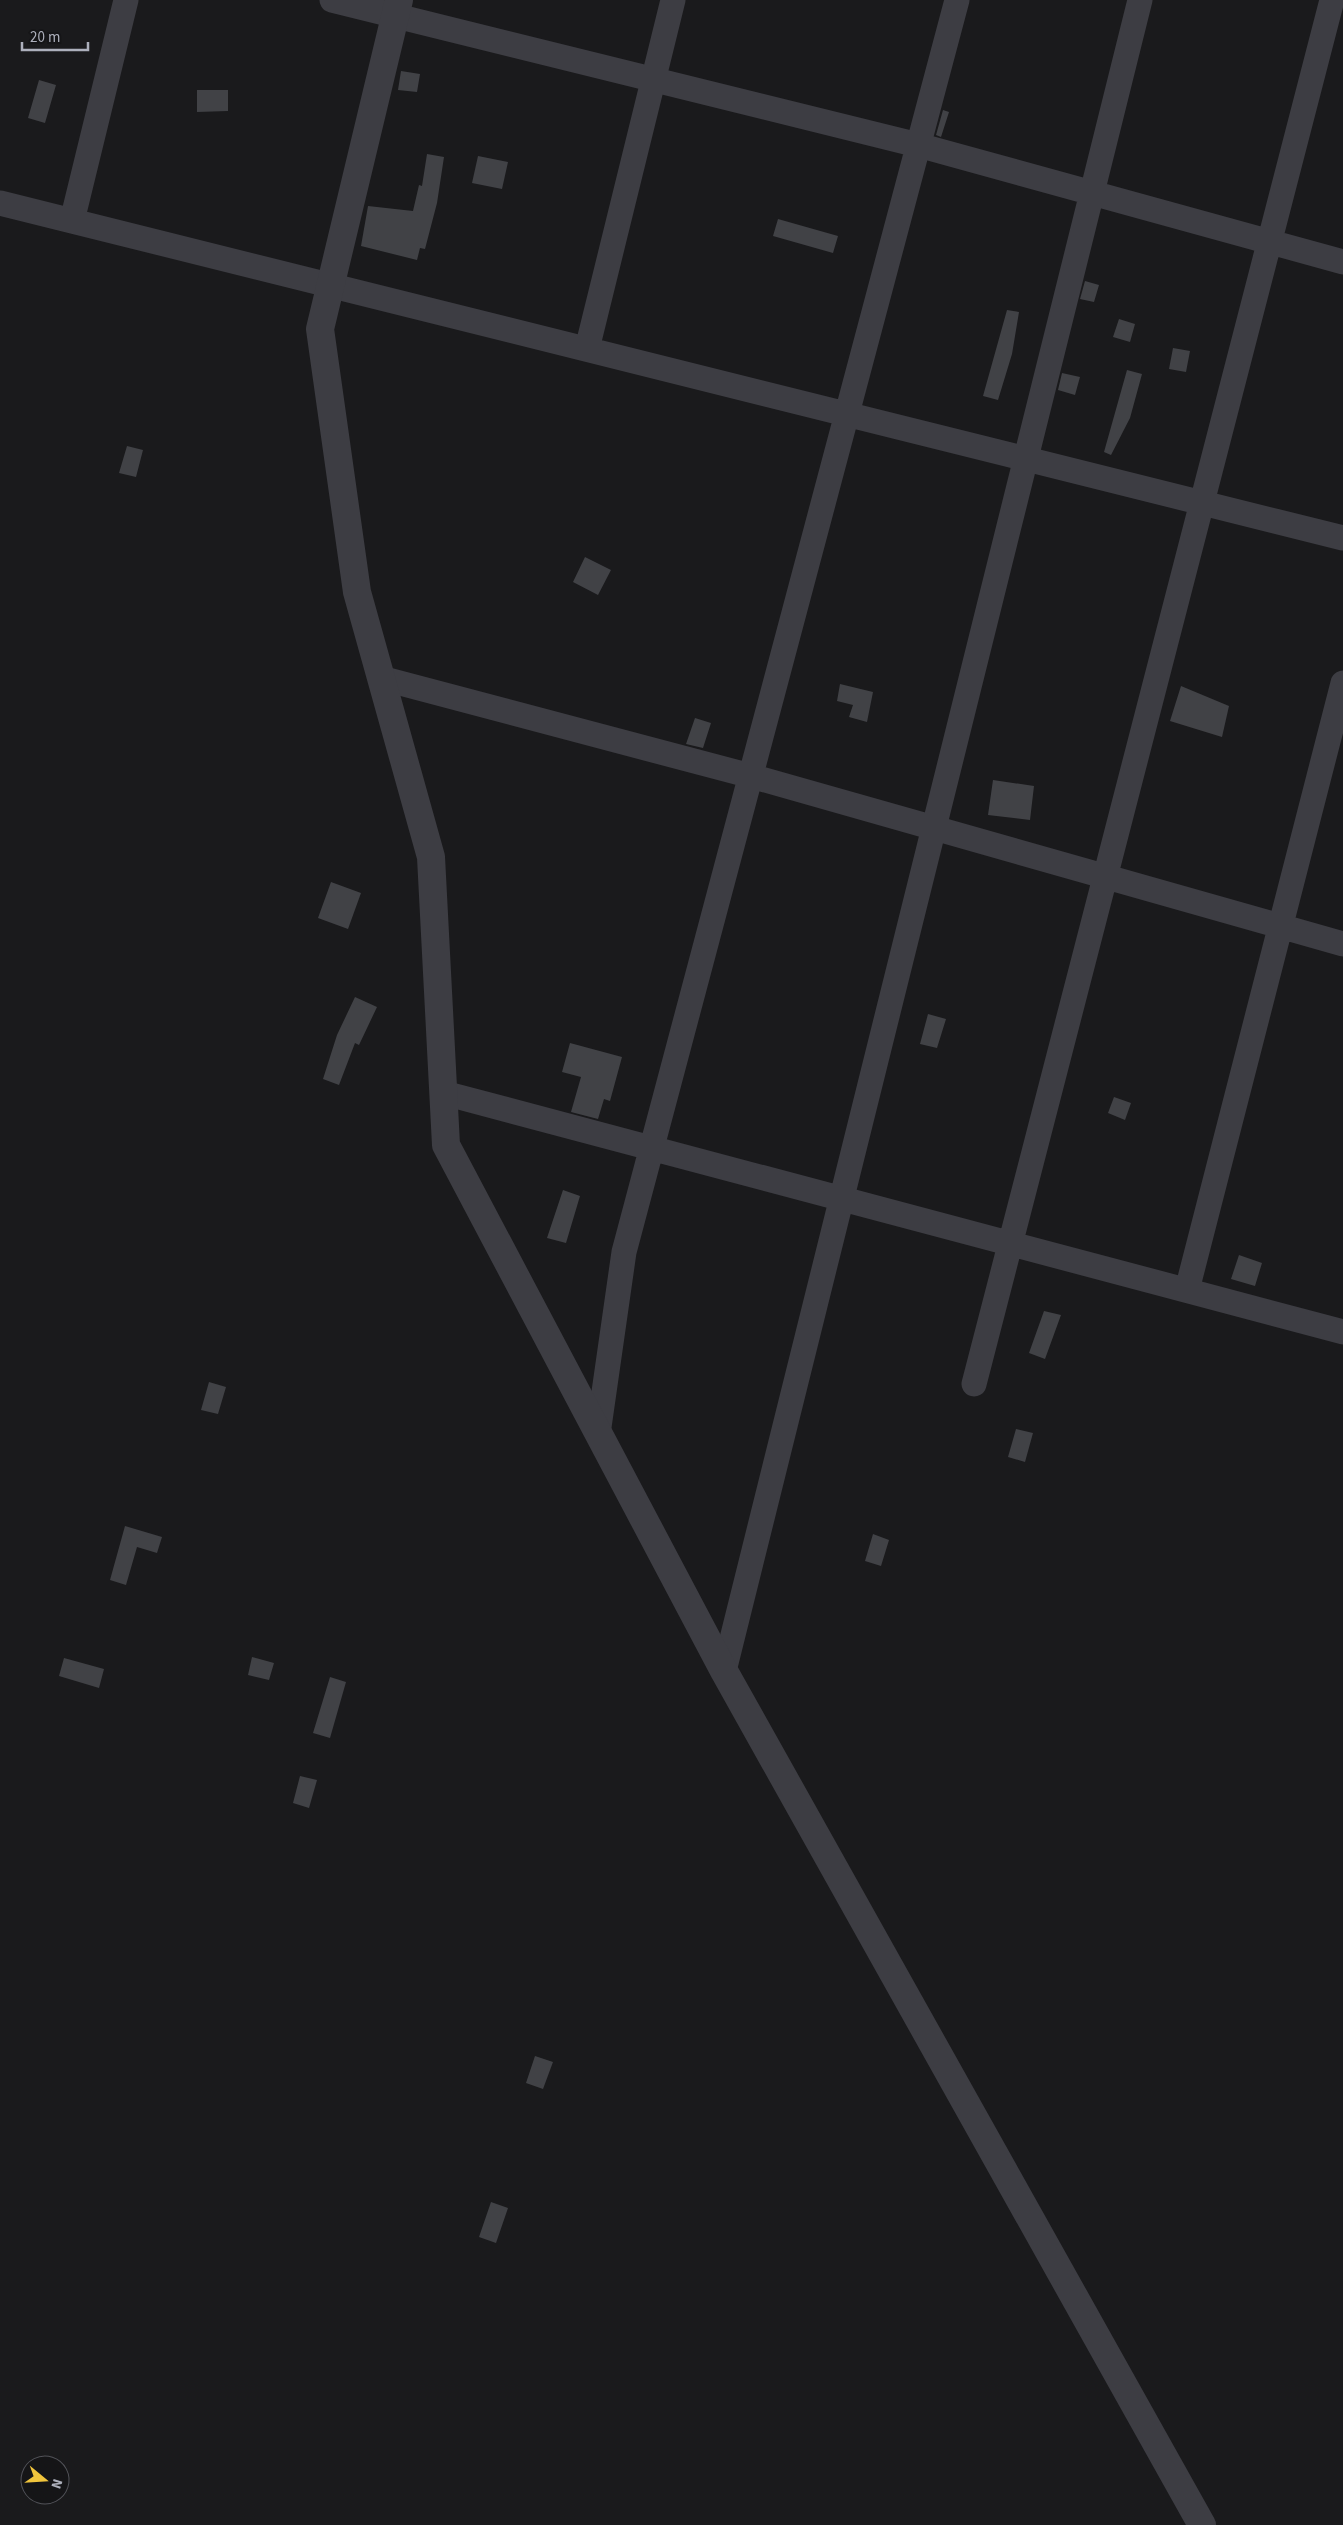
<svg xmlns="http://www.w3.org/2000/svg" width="1343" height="2525" viewBox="0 0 1343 2525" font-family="'Source Sans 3',sans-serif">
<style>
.building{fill:#414246}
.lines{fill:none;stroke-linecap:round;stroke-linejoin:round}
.minor{stroke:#3d3d43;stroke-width:25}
.tertiary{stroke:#3d3d43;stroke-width:28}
</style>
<rect width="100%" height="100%" fill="#1a1a1c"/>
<path class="building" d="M401,71L420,74L417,92L398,90Z
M39,80L56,85L45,123L28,118Z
M197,90H228V111L197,112Z
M943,110L949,112L941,137L936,135Z
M427,154L444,157L437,203L425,249L420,248L417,260L361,246L368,206L413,211L419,185L422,186Z
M478,156L508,162L502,189L472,183Z
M778,219L838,236L833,253L773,236Z
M1085,281L1099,285L1094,302L1080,299Z
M1007,310L1019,312L1012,354L998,400L983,396Z
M1119,319L1135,324L1130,342L1113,337Z
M1173,348L1190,351L1186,372L1169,369Z
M1127,370L1142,374L1130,418L1111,455L1104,452Z
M1062,373L1080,377L1075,395L1058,390Z
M127,446L143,450L136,477L119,473Z
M585,557L611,570L598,595L573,582Z
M840,684L873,692L867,722L849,717L853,705L837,701Z
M1181,686L1229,706L1222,737L1170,721Z
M695,718L711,723L703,748L686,744Z
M993,780L1034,786L1030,820L988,815Z
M331,882L361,893L348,929L318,918Z
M355,997L377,1007L359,1045L355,1043L339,1085L323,1079L337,1035Z
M928,1014L946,1019L937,1048L920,1044Z
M570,1043L622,1057L610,1101L604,1099L598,1119L571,1112L581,1077L562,1072Z
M1114,1097L1131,1103L1125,1120L1108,1113Z
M563,1190L580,1196L566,1243L547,1238Z
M1239,1255L1262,1263L1255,1286L1231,1279Z
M1044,1311L1061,1315L1045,1359L1029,1353Z
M209,1382L226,1387L218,1414L201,1410Z
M1016,1429L1033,1433L1025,1462L1008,1457Z
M125,1526L162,1537L157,1553L137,1547L126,1585L110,1580Z
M873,1534L889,1540L881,1566L865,1561Z
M252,1657L274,1663L269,1680L248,1675Z
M64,1658L104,1669L99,1688L59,1676Z
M330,1677L346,1682L330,1738L313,1733Z
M300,1776L317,1780L309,1808L293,1803Z
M535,2056L553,2062L543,2089L526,2083Z
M491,2202L508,2208L496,2243L479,2237Z"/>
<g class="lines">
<path class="minor" d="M332,0L918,145L1343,262
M0,203L1343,538
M72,221L126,0
M587,349L673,0
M381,678L751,776L1343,944
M444,1093L1343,1332
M1187,1290L1343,683
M974,1384L1332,0
M598,1434L624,1252L957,0
M724,1671L1140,0"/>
<path class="tertiary" d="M399,0L320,329L357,592L431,857L446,1145L724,1671L1202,2525"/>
</g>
<g transform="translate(45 2480) rotate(108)"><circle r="24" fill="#151517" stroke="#525359"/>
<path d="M0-4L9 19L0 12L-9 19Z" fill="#f1c53d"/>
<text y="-8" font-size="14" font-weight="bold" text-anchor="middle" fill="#adb0bc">N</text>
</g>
<path d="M22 42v8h66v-8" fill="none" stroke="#adb0bc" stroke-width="2.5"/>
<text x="30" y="42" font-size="15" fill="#adb0bc" stroke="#151517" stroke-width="4" paint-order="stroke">20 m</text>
</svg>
